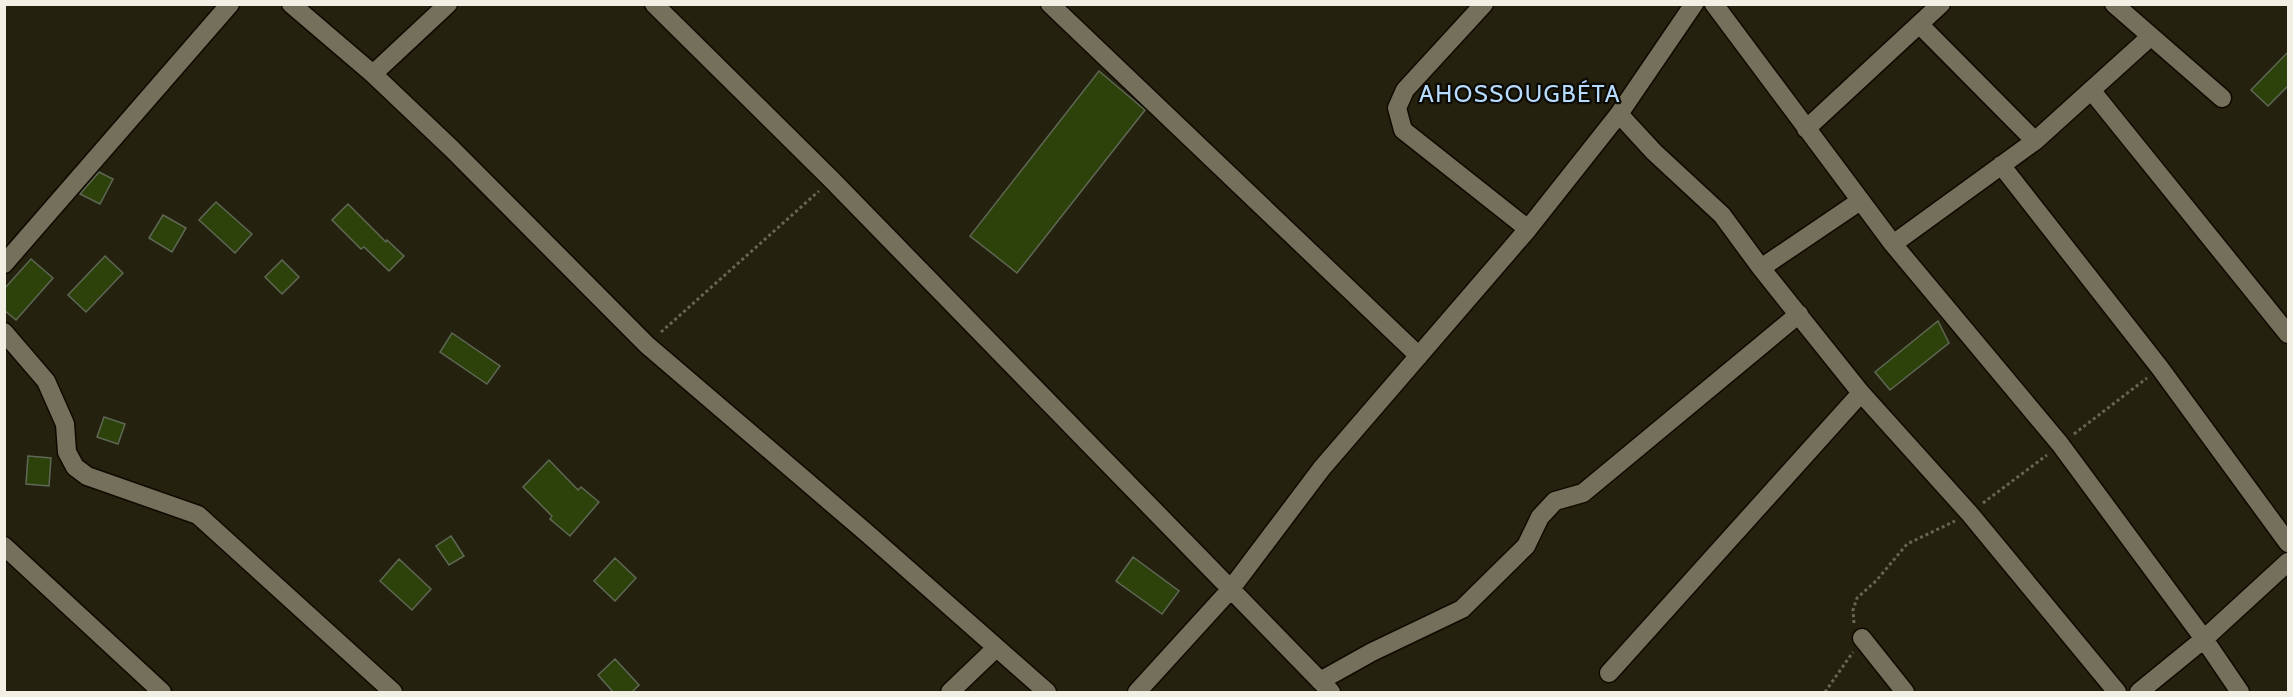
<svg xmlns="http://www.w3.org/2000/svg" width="2293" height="697" viewBox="0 0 2293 697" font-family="Cabin,sans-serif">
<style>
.building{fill:#2d410b;stroke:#5f6855;stroke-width:1.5}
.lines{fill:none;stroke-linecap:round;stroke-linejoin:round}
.minor-casing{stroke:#0e0a00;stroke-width:21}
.path{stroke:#686655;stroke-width:3;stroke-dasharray:3 3;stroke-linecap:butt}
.minor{stroke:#75705b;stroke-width:18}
.labels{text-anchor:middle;stroke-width:4.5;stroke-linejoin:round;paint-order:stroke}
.quarter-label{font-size:24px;letter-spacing:1.5px;fill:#b7dbfc;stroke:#0c0a04}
</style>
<rect width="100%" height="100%" fill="#24210e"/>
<path class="building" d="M2289,51V85L2268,106L2251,90Z
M1099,71L1145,110L1017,273L970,236Z
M99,172L113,179L100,204L80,194Z
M216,202L252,234L235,253L199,220Z
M348,204L386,242L387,240L404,256L389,271L364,247L361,249L332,220Z
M163,215L186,228L172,252L149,238Z
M105,256L123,273L86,312L68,295Z
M31,259L53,278L16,320L4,310V289Z
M282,260L299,277L282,294L265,277Z
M1938,321L1949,343L1890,390L1875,372Z
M452,333L500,366L487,384L440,352Z
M104,417L125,424L118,444L97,437Z
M28,456L51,458L49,486L26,484Z
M549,460L578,490L581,487L599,502L570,536L550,519L552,516L523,487Z
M451,536L464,556L449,565L436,546Z
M1133,557L1179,591L1162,614L1116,581Z
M615,558L636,578L615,601L594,581Z
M399,559L431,589L412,610L380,581Z
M615,659L639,685L631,693H614L598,675Z"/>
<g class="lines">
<defs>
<path id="minor" d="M291,4L373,74L452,149L647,345L869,535L1047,692
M654,4L831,179L1331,692
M1050,4L1419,356
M1484,4L1405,90L1397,108L1403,130L1528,229
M1714,4L1893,244L2060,444L2204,639L2240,692
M2114,4L2222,98
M1920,25L2035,141
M373,74L448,4
M2091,90L2288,334
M1619,114L1654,152L1722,215L1761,268L1861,393L1970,514L2117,692
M1806,129L1941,4
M2001,165L2160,368L2288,543
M1893,244L2035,141L2150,37
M4,264L230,4
M1761,268L1860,201
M4,332L46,381L65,424L67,452L75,467L87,476L198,515L393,692
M4,546L162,692
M1862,638L1905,692
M1609,673L1861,393
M1320,681L1372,652L1462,609L1526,546L1540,517L1555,501L1583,493L1799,314
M950,692L996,648
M1137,692L1230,590L1322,468L1528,229L1619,114L1694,4
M2139,692L2204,639L2288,562"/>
</defs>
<use href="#minor" class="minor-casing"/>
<path class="path" d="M661,332L819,191
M2074,434L2147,378
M1983,503L2047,455
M1854,623L1853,610L1857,598L1876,581L1907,544L1955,521
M1825,692L1853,652"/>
<use href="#minor" class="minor"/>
</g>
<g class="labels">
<g class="quarter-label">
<text x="1520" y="102">AHOSSOUGBÉTA</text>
</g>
</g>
<rect width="2293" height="697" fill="none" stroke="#f2f0e4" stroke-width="12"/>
</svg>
